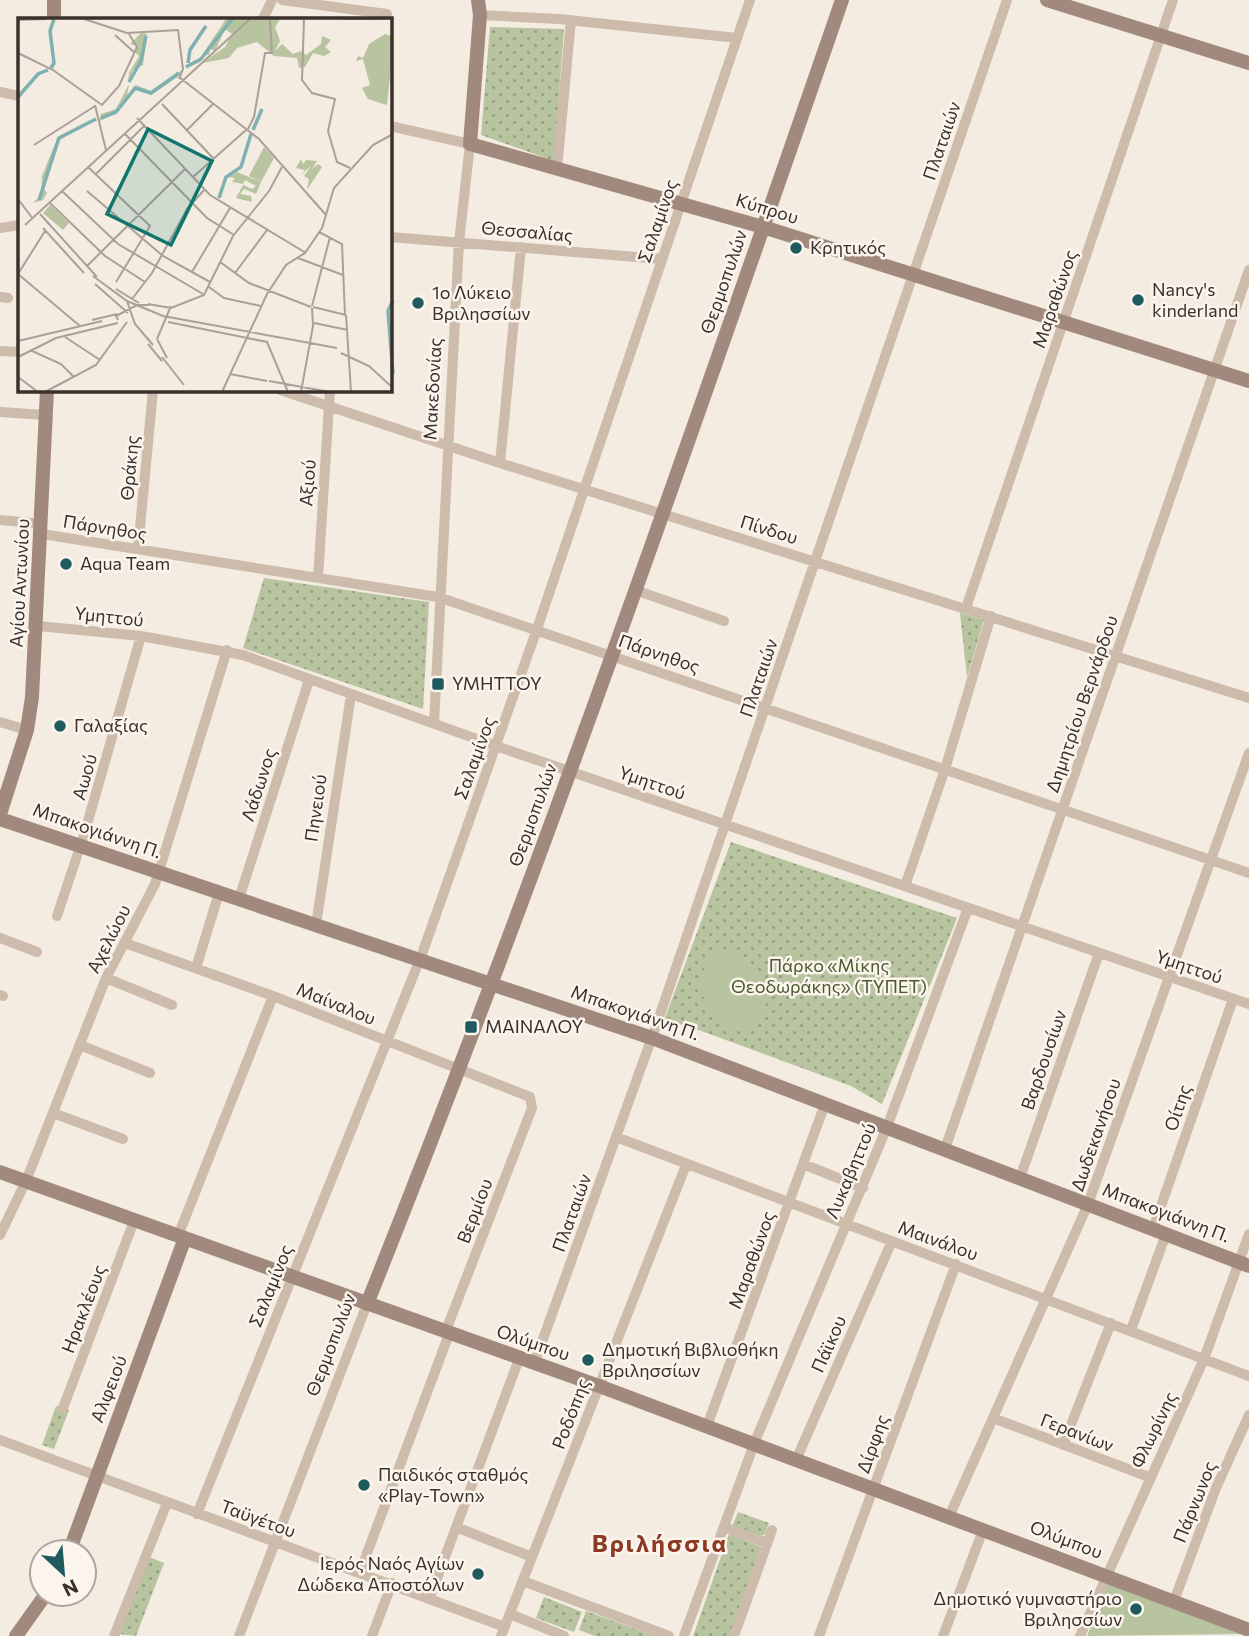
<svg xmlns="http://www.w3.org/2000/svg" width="1249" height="1636" viewBox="0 0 1249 1636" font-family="Commissioner,sans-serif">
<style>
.green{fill:url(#green-dots)}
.pitch{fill:#b8c4a0}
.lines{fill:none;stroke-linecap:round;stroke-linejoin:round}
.street{stroke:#cdbbac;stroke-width:10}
.secondary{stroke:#a18a7d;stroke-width:14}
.poi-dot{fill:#1f5a5e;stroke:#fbf5ee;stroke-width:2.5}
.labels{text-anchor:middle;stroke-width:5;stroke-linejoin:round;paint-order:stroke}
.street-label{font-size:18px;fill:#3b302b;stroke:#fbf5ee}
.poi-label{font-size:18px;fill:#3b302b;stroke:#fbf5ee;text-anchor:start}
.park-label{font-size:18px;fill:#4a5a2e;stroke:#fbf5ee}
.district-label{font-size:24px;font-weight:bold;letter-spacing:2px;fill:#8c3b22;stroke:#fbf5ee}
.inset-river{fill:none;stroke:#7fb0b2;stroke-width:3.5}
.inset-road{fill:none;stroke:#aaa098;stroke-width:2}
.view{fill:#0f766e;fill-opacity:0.15;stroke:#0f766e;stroke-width:3.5}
.inset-edge{fill:none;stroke:#3b302b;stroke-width:3.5}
</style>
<defs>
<pattern id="green-dots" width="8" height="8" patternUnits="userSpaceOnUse" patternTransform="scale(1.75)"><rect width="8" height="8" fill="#b8c4a0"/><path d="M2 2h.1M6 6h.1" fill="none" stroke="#97a083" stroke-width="1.8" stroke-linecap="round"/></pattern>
</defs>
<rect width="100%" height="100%" fill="#f4ebe1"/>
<path class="green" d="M490,27L564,29L554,161L481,135Z
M264,578L429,602L423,709L243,648Z
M960,613L984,620L967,677Z
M731,842L957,918L882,1104L851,1086L685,1025L663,1023Z
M56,1406L69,1410L54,1449L42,1445Z
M738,1512L769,1523L765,1534L760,1537L732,1527Z
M729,1534L762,1547L730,1636H693Z
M149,1557L164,1563L136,1636L119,1634Z
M544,1597L582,1612L574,1632L536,1618Z
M586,1611L655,1636H595L579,1630Z"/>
<path class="pitch" d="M718,949L738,950L758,979L767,1009L752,1030C729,1032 717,1028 708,1006C705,1000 700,991 700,984C700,971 710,959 718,949Z
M1108,1584L1240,1634L1087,1636Z"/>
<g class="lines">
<path class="street" d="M282,0L387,14
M480,15L559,19L737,38
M263,19L272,0
M0,92L19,96
M390,126L470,144L459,242L434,723
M557,169L571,20
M0,228L19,225
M390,237L661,259
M0,297L8,298
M0,351L19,352
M280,390L500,463L1249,698
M0,412L46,415
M500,463L521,247
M0,520L42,524
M42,534L438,597L1249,873
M138,549L153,390
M318,578L330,390
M635,590L724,621
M966,608L1173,0
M38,626L141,636L243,655L496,746L1249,1004
M0,722L27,730
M905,886L945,769L991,616
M239,899L309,680
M57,916L84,835L141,636
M316,925L351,695
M0,938L37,952
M125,943L273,996L530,1097L532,1108L445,1333
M196,968L219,893
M106,978L172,1005
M0,995L3,996
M80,1045L150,1073
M53,1113L123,1139
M616,1137L1249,1376
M945,1149L1249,270
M803,1164L863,1188
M1020,1178L1099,953
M1153,1229L1233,999
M0,1235L26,1181L106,978L155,884L227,650
M178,1236L273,996
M1131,1330L1166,1234
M534,1364L655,1029L1007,0
M63,1408L134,1221
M993,1418L1149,1477
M707,1426L825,1104
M0,1440L505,1627
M1063,1445L1111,1323
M796,1460L892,1241
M197,1514L422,954L537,629L750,0
M949,1517L1088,1204L1249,753
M456,1527L532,1557
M724,1527L767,1543
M360,1572L449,1334
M523,1581L669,1636
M430,1597L519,1359
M1174,1601L1216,1488L1249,1415
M510,1614L564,1636
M114,1636L167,1503
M239,1636L367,1304
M372,1636L392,1583
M501,1636L686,1165
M684,1636L754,1444L887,1127L968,908
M734,1636L772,1530
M819,1636L956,1264
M943,1636L983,1530
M1080,1636L1204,1359L1249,1234"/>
<path class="secondary" d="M478,0L480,15L470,144L763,227L1249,381
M1047,0L1249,63
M54,19V0
M0,814L27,730L32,697L47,390
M0,819L652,1038L1249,1266
M0,1172L599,1386L1249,1630
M367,1304C539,874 691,437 842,0
M69,1552L185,1238
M16,1636L46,1594"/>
</g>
<g class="poi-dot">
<circle cx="796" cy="248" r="7"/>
<circle cx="1138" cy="300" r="7"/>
<circle cx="418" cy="303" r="7"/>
<circle cx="66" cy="564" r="7"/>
<rect x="431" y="677" width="14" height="14" rx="3.5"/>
<circle cx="60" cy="726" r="7"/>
<rect x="464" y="1020" width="14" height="14" rx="3.5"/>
<circle cx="588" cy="1360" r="7"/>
<circle cx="364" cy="1485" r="7"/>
<circle cx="478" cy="1574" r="7"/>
<circle cx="1136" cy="1609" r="7"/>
</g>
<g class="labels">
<g class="street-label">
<text transform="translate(942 141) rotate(-71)" y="6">Πλαταιών</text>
<text transform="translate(767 209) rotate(17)" y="6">Κύπρου</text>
<text transform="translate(658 221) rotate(-71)" y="6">Σαλαμίνος</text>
<text transform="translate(527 232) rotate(5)" y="6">Θεσσαλίας</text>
<text transform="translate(724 282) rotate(-71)" y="6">Θερμοπυλών</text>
<text transform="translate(1055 299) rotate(-71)" y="6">Μαραθώνος</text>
<text transform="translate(433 389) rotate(-87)" y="6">Μακεδονίας</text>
<text transform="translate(130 468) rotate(-85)" y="6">Θράκης</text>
<text transform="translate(308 483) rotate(-86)" y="6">Αξιού</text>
<text transform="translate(105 528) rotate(9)" y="6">Πάρνηθος</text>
<text transform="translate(769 530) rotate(17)" y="6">Πίνδου</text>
<text transform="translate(20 583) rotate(-87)" y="6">Αγίου Αντωνίου</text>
<text transform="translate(109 617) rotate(6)" y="6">Υμηττού</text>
<text transform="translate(659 654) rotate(19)" y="6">Πάρνηθος</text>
<text transform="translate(759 678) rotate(-71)" y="6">Πλαταιών</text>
<text transform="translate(1082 704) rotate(-71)" y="6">Δημητρίου Βερνάρδου</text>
<text transform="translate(475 758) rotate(-70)" y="6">Σαλαμίνος</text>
<text transform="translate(85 777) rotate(-74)" y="6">Αωού</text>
<text transform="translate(652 783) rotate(19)" y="6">Υμηττού</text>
<text transform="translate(259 785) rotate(-72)" y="6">Λάδωνος</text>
<text transform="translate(316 808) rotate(-82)" y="6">Πηνειού</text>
<text transform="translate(533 815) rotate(-70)" y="6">Θερμοπυλών</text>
<text transform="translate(97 831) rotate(19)" y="6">Μπακογιάννη Π.</text>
<text transform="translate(109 939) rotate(-63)" y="6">Αχελώου</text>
<text transform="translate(1189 967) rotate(19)" y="6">Υμηττού</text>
<text transform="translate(336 1004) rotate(22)" y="6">Μαίναλου</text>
<text transform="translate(635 1013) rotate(19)" y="6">Μπακογιάννη Π.</text>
<text transform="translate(1044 1060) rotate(-71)" y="6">Βαρδουσίων</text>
<text transform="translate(1178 1108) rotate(-71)" y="6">Οίτης</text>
<text transform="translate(1096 1135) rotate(-71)" y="6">Δωδεκανήσου</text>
<text transform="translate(851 1171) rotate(-67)" y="6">Λυκαβηττού</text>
<text transform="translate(475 1211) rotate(-69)" y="6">Βερμίου</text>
<text transform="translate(572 1213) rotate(-70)" y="6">Πλαταιών</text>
<text transform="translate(1166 1213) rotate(21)" y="6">Μπακογιάννη Π.</text>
<text transform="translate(938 1241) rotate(20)" y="6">Μαινάλου</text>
<text transform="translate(752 1260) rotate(-70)" y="6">Μαραθώνος</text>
<text transform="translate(271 1286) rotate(-68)" y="6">Σαλαμίνος</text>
<text transform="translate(84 1309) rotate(-69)" y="6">Ηρακλέους</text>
<text transform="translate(533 1343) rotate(19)" y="6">Ολύμπου</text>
<text transform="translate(829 1344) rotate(-66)" y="6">Πάϊκου</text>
<text transform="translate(331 1345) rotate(-69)" y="6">Θερμοπυλών</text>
<text transform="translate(109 1389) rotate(-69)" y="6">Αλφειού</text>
<text transform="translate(571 1414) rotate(-69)" y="6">Ροδόπης</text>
<text transform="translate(1154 1430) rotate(-64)" y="6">Φλωρίνης</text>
<text transform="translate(1077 1433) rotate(21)" y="6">Γερανίων</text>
<text transform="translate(873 1444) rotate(-70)" y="6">Δίρφης</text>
<text transform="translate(1195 1502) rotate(-68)" y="6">Πάρνωνος</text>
<text transform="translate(258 1519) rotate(20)" y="6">Ταϋγέτου</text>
<text transform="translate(1066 1540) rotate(21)" y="6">Ολύμπου</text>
</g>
<g class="poi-label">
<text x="810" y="254">Κρητικός</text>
<text x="1152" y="296">Nancy's<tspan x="1152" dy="21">kinderland</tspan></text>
<text x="432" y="299">1o Λύκειο<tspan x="432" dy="21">Βριλησσίων</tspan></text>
<text x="80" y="570">Aqua Team</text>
<text x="452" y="690">ΥΜΗΤΤΟΥ</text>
<text x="74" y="732">Γαλαξίας</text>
<text x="485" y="1033">ΜΑΙΝΑΛΟΥ</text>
<text x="602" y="1356">Δημοτική Βιβλιοθήκη<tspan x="602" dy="21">Βριλησσίων</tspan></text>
<text x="378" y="1481">Παιδικός σταθμός<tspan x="378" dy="21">«Play-Town»</tspan></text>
<text x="464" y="1570" text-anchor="end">Ιερός Ναός Αγίων<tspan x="464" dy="21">Δώδεκα Αποστόλων</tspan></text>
<text x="1122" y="1605" text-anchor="end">Δημοτικό γυμναστήριο<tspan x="1122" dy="21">Βριλησσίων</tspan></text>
</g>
<g class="park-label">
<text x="829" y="972">Πάρκο «Μίκης<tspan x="829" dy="21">Θεοδωράκης» (ΤΥΠΕΤ)</tspan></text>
</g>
<g class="district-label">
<text x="660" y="1552">Βριλήσσια</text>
</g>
</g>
<g transform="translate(18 18)">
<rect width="374" height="374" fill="#f4ebe1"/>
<path d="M367,16L373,18L375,30L369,87L350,81L344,70L352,67L345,41L338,43L340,38L345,40L351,26ZM283,141L285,146L288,142L299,143L294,151L300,146L304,149L289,172L291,161L286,158L293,148L284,156L287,152L278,150ZM219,154L243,164L238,176L226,171L222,176L233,178L234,184L218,180L225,167L234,171L238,168L227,162L225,166L214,164L217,160L210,159Z" fill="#b8c4a0"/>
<path d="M208,1H262L257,9L262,23L257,33L264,26L275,36L283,33L288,37L303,26L304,18L313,22L307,29L313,34L306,38L295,35L287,49L281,50L279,40L256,38L239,24L219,30L211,40L184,45L207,29L214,16L207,11L197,33L192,31L191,37H187L182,44L169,49L180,43ZM123,15L129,16L125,47L115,52L110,65L111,55L121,38L117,34L120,28L112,26ZM164,52L161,58L133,77L119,71L98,96L81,103L83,96L98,91L111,66L109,79L118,67L133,73ZM79,100L40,123L26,171L29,175L25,182L15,185L23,177L24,158L39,121Z" fill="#b8c4a0"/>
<path d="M246,129L256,140L243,164L231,158Z" fill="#b8c4a0"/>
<path d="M32,187L51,205L45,212L25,195Z" fill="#b8c4a0"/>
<path class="inset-river" d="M170,45L172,32L188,8M168,49L183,41L214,1M33,50L36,45L32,13L36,1M111,64L123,43L128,18M0,79L20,56L30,52M83,100L98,94L117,70L133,75L161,55M235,112L244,91M201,180L208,159L223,149L233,116M21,182L41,120L78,101M375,282L370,293L375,356"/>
<path class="inset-road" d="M66,1L109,15L160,12L165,51L161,61M286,1L284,62L294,75L317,81L310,113L319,144L332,150M325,1H365M0,2L28,1M97,17L117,35M0,35L35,52L84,87L101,68L119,29L111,16M161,59L241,121L308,197M144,86L196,141M77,87L88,132M119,100L192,177L288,235M230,111L236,99L247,35H254L252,2M169,112L195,86M107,116L189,200L216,217M16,127L77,88M70,149L132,208L98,264M78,156L126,108M175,159L228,112M44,173L100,226L185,276M69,173L145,238L192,264M0,181L15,201M32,185L87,238L127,264M22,196L79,259M7,207L232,1M25,210L66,255M301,214L324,226L327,297M280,240L325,257M202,244L231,265L293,289M69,248L167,151M174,254L212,190M217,255L249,212M0,256L62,308M0,256L27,213M75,258L109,283L145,298L319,330M77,266L110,295M191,269L206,280L243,288M98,271L121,285M114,281L134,255L169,191L187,171M109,283L117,306L135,327M130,286L153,290L186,277L215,218L251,173L264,149M294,288L312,219M295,289L328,297M328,297L333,374M74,302L99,296M100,302L98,298L119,287H131M150,304L249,324L270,374M296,305L330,312M47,319L82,342M139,321L153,288M139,321L149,340M0,323L84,303M130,326L144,343M12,332L43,346L56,359M323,335L351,348L375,370M0,339L38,320L100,305M144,339L166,367M212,356L249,363M0,359L20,374M251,363L312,374M27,374L78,347L109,304M204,374L249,276L268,247L287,235L304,210L316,170L355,127L375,116M283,374L295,308L294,290"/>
<path class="view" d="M130,111L194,143L153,227L89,196Z"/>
<rect width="374" height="374" class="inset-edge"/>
</g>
<g transform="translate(63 1573) rotate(154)"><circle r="33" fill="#fbf5ee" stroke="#aea6a0" stroke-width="2"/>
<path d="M0-5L12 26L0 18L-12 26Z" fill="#1f5a5e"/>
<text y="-10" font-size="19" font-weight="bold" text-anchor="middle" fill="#3b302b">N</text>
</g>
</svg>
